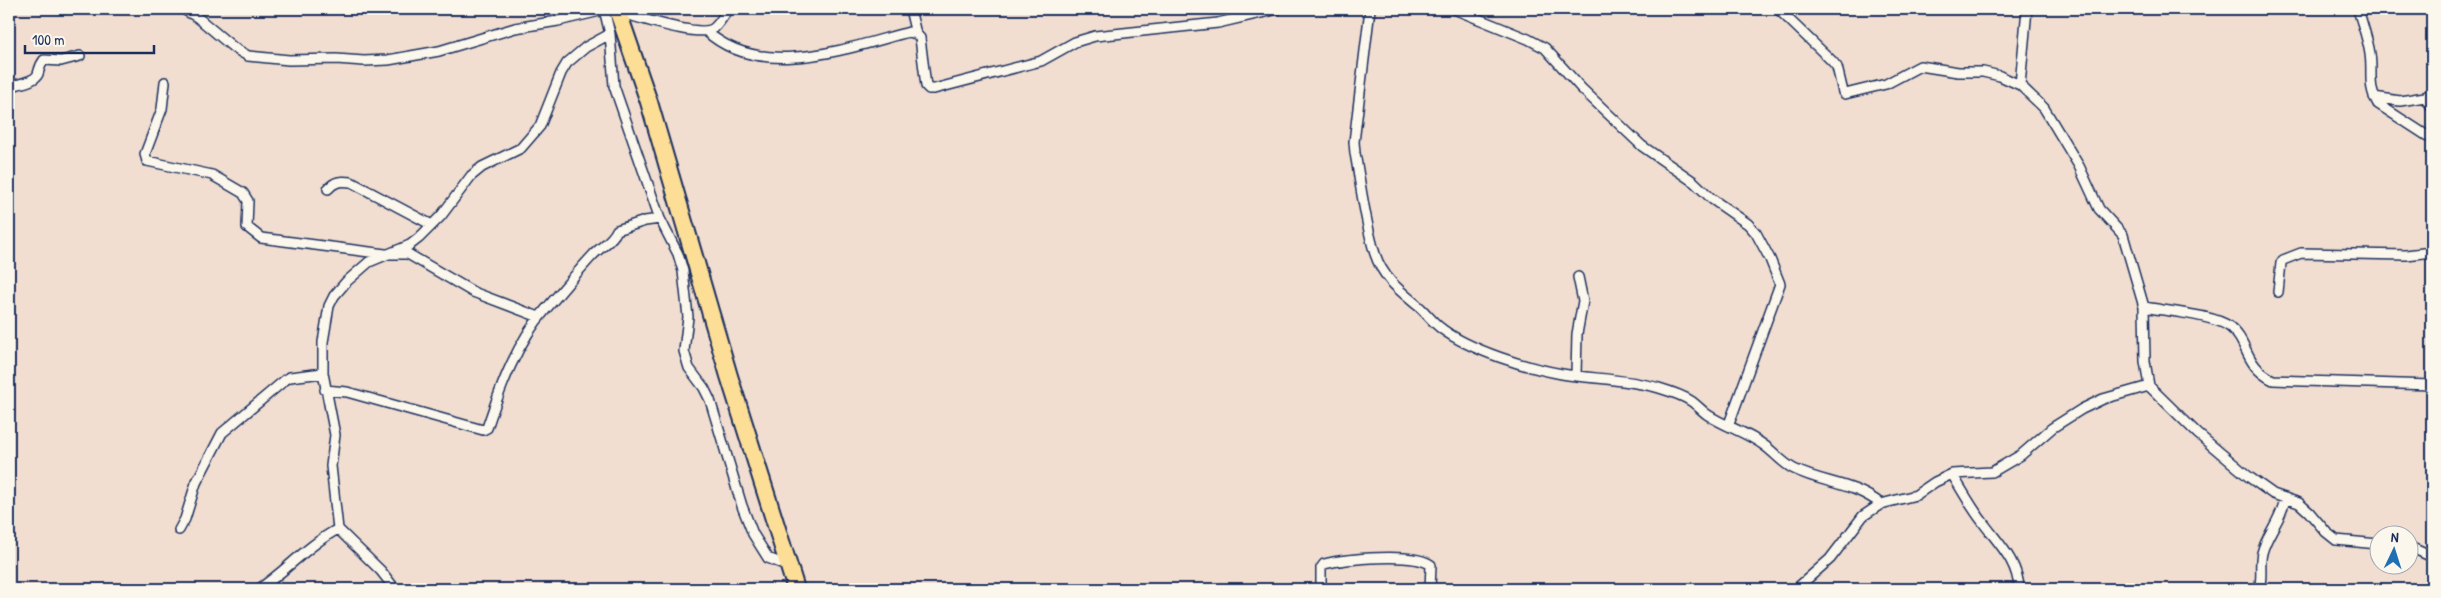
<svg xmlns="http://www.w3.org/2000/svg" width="2441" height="598" viewBox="0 0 2441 598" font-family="'Patrick Hand',sans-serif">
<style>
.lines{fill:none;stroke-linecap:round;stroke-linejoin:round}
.street-casing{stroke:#1b2f5e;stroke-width:12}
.highway-casing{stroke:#1b2f5e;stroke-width:20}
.street{stroke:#fbf7ec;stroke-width:9}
.highway{stroke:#fdde96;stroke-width:16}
</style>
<rect width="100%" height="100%" fill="#f1ded1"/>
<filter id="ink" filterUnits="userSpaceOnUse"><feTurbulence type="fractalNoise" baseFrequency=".02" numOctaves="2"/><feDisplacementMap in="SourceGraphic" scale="10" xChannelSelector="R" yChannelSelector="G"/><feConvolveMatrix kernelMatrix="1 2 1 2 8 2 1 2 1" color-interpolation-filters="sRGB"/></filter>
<g filter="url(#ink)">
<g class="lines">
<defs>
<path id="street" d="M183,9L197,17L234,48L248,56L289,60L336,59L364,61L388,60L439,51L515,28L558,21L604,10
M604,9L610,34L614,86L660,219L678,254L683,271L688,317L684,351L689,368L704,388L710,400L742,506L753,534L768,558L788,566
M910,9L916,34
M1370,9L1354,142L1355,153C1361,186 1365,222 1375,254C1383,278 1399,290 1417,305C1426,312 1432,322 1442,329C1470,350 1527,368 1562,374C1594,379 1627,379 1659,388C1669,391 1682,395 1691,401C1697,405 1702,411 1708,415C1726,427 1747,432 1765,446C1775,453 1782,463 1794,469C1825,484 1852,482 1881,504
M1454,9L1528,39L1545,48L1581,88L1642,146L1694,182L1712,199L1748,224L1756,233L1770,259L1780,284L1729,424
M1778,9L1832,61L1837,67L1843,92L1845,94L1886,84L1920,66L1958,72H1983L2000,76L2020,85
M2027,9L2020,85L2044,108L2079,166L2099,209L2123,235L2144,307L2145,361L2149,386L2198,434L2249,477L2273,494L2299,503L2309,512L2326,532L2336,540L2378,544
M2358,9C2362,24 2368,39 2370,54C2373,73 2367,86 2378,104L2432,139
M618,12C635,16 701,39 714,28C720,23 724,15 728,9
M706,31C761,81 847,48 909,32L916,34L920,38L926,86L929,89H934L1041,61L1075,42L1095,36L1218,23L1278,9
M165,82L162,109L145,154L147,161L212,175L243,193L248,201L247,227L261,238L385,254H408L473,292L539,317
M9,87C16,84 35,82 38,74C40,67 40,65 44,60L61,61L80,56
M2432,93L2425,97L2432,107
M2374,97L2400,101L2425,97
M328,189C335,181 340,181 351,182L432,225
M2278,292L2281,263L2283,260L2301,253L2406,255L2432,252
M2144,307C2164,311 2215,315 2230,327C2249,342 2244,366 2273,380L2432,385
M1576,375L1577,334L1583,301L1578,277
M325,390L347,392L483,430L487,428C501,386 517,342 546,309C562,291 577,272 594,254C602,246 613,240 617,230L645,221L660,219
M1952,474C1962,490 1971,507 1982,521C1998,543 2018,561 2019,589
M179,530L185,519L196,483L222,433L285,380L290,377L323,373
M2408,546L2432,557
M259,589C287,570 308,545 338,529
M395,589L381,571L338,529L331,466L335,435L323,373V342L329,306L334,296L346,282L369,262L410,245L419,238L441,216L471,176L482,167L521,148L540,126L561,73L567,63L586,47L610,34
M1321,589V568L1324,564C1344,559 1414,552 1431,565L1430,589
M1796,589L1830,559L1863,516L1881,504L1916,495L1935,482L1952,474L1992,472L2021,455L2052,428L2082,409L2103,399L2149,386
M2259,589C2263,577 2259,565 2262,553C2267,533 2282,519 2285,498"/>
<path id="highway" d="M617,9L649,102L729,376L796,589"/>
</defs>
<use href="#street" class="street-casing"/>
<use href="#highway" class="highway-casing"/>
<use href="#street" class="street"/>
<use href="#highway" class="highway"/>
</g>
</g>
<rect width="2441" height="598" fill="none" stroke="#fbf7ec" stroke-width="30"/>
<rect x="15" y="15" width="2411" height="568" fill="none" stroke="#1b2f5e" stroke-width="2" filter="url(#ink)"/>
<g transform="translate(2394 550) rotate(4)"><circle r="24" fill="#fbf7ec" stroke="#a1a7b3"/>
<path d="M0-4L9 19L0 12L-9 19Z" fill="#1f6fb2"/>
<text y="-8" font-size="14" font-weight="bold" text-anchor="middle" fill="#1b2f5e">N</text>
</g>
<path d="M25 45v8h129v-8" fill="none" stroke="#1b2f5e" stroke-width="2.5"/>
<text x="32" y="45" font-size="15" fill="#1b2f5e" stroke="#fbf7ec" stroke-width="4" paint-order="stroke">100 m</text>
</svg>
